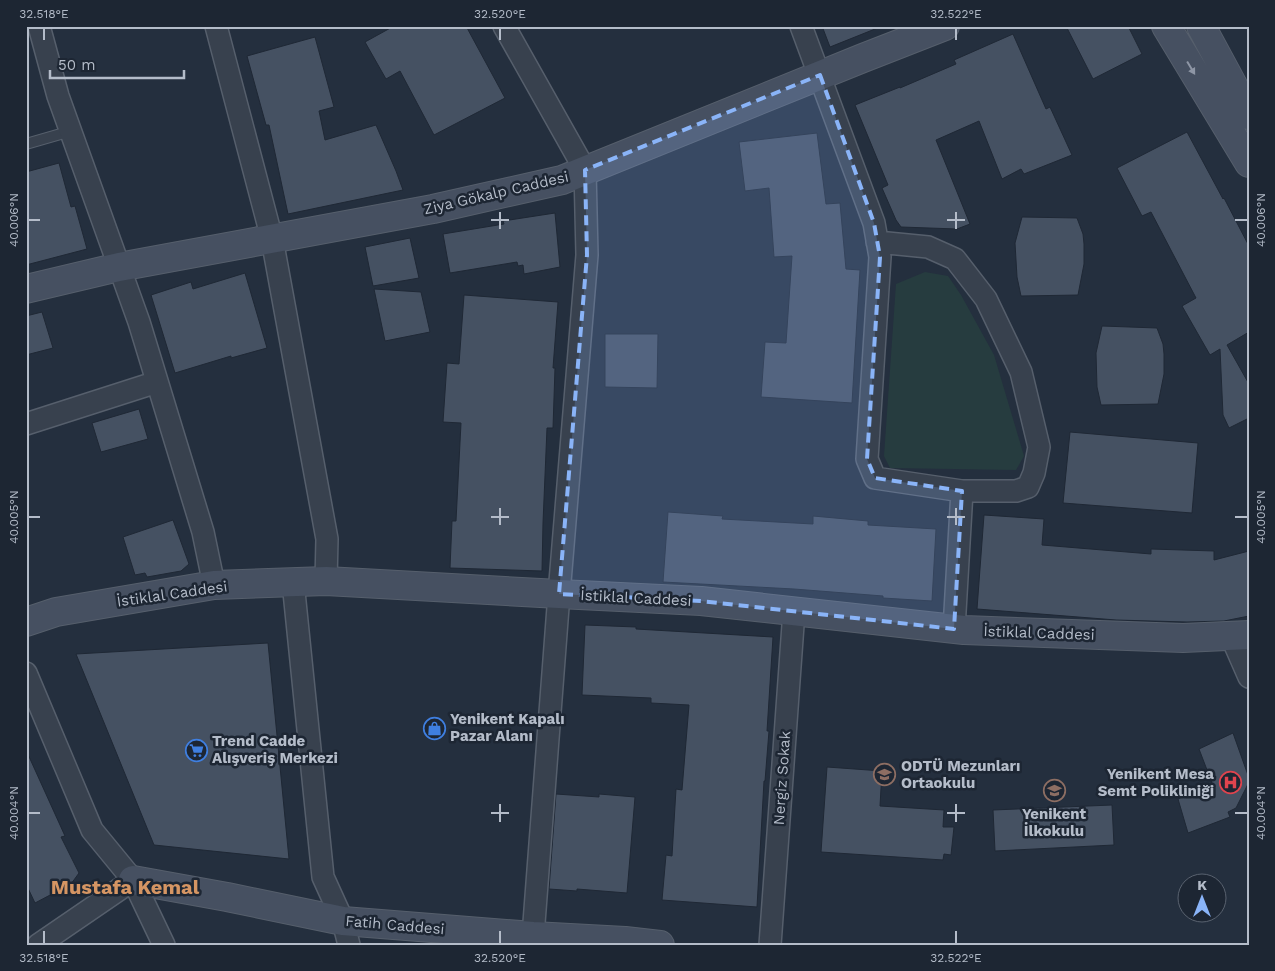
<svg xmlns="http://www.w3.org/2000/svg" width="1275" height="971" viewBox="0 0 1275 971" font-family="'Work Sans',sans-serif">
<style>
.green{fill:#263c3f}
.building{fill:#455162;stroke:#1f2835}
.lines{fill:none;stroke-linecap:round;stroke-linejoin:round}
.lane-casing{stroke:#565f6c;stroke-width:12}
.street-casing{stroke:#565f6c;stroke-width:24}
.secondary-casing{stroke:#565f6c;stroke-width:30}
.lane{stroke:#38414e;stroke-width:10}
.street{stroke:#38414e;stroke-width:21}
.secondary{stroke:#465061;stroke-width:28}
.oneway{fill:#8e96a5}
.marked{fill:#8ab4f8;fill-opacity:0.2;stroke:#8ab4f8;stroke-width:4;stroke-dasharray:10 6;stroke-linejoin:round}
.ticks{fill:none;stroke:#b4bcc9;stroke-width:2}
.labels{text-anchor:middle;stroke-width:5;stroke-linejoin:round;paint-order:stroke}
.street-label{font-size:15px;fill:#b4bcc9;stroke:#1d2633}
.poi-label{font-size:15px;font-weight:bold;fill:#b4bcc9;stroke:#1d2633;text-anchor:start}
.district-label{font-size:20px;font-weight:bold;fill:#d59563;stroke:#1d2633}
.neatline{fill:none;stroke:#b4bcc9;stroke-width:2}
.ticks-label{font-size:12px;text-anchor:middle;fill:#b4bcc9}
</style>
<rect width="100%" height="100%" fill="#242f3e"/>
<path class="green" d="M925,272L948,276L961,295L994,355L1024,456L1016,470L890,468L884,456L896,284Z"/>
<path class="building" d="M394,26H466L505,98L434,135L400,71L386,79L365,42Z
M822,26H880V27L830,47Z
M1066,26H1128L1142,54L1093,79Z
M1013,34L1046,109L1050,107L1072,155L1024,174L1021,169L1002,179L979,121L936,140L970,224L957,229L901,227L896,220L882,188L888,185L855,105L900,87V88L956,64L954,60Z
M315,37L334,107L319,111L325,140L376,125L396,171L403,190L288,214L269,125H266L247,56Z
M1187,132L1223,199L1224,198L1249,246V332L1227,345L1249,384V418L1229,428L1223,415L1220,349L1210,355L1182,306L1196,298L1151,212L1142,216L1117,168Z
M817,133L826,204L840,203L846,269L860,270L852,403L761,397L765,342L786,343L792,256L774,257L769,188L745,191L739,142Z
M59,163L71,207L75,206L87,249L26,265V172Z
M555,213L560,267L524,274L523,265L518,266L517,262L450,273L443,234L504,224L503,221Z
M1022,217L1077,218L1083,234L1084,244V264L1078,295L1021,296L1017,277L1015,243Z
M410,238L419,278L373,286L365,247Z
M245,273L267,348L231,358V356L175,373L151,295L191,282L193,289Z
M374,289L421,292L430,332L385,341Z
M464,295L558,302L553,368H555L553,428H547L543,523L542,571L450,568L452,521H456L461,423L443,422L447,363L459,364Z
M42,312L53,348L26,355V316Z
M1102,326L1157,328L1163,344L1164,354V374L1158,404L1101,405L1097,387L1096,353Z
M605,334H658L657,388L605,387Z
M139,409L148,439L101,452L92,423Z
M1070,432L1198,443L1192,513L1063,503Z
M668,512L723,516L722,519L813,524V516L868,521V525L936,529L932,601L883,598V596L794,589L663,582Z
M984,515L1044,519L1042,545L1151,554V549L1214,551V560L1249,551V616L1224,621L1187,622L1116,620L977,609Z
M173,520L189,564L181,571L147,577L145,573L135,575L123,537Z
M585,625L636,627V629L773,637L767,731H769L765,781H764L757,907L662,900L666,855L672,856L676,789L682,790L689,705L651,703V698L582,695Z
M268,643L289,859L154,845L76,654Z
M1233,733L1249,778V782L1236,808L1228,812L1230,817L1188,833L1178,799L1212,783L1199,749Z
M26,750L65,836L61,837L79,873L71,884L35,903L26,884Z
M827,767L882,771L880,806L944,810L943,827H954L951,855L944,854L943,860L821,852Z
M556,794L599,797V794L635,797L627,893L577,889V891L549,889Z
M1112,805L1114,845L995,851L993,810Z"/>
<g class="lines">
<defs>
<path id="lane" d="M26,144L71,131"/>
<path id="street" d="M39,26L58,96L139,322L203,532L214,585
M216,26L272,239L327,539L326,581
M504,26L585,170L587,255L559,594L533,936
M801,26L874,223L880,257L867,459L875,478L962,491
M877,242L928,247L955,259L986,299L1021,372L1039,447L1034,473L1028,487L1016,491H962L954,629
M26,424L157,382
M293,582L323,877L343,921L349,945
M1231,636L1249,677
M26,673L92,830L133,880L164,945
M38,945L133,880
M770,945L794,611"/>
<path id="secondary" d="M1166,26L1249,163
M1201,26L1249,115
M26,289L119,267L433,209L562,180L863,58L945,26
M26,622L56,612L214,585L326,581L559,594L701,601L964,630L1183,638L1249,635
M133,880L227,897L343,921L533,936L625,941L660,945"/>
</defs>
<use href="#lane" class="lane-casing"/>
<use href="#street" class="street-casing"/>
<use href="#secondary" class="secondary-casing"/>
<use href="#lane" class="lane"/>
<use href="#street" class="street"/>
<use href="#secondary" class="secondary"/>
</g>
<defs><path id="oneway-solid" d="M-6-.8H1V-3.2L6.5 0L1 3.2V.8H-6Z" transform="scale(1.25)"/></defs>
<use class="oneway" href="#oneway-solid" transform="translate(1191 68) rotate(59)"/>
<path class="marked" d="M820,75L874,223L880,257L867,459L875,478L962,491L954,629L701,601L559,594L587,255L585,170Z"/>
<path class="ticks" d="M44,28V40M500,28V40M956,28V40M500,212V229M956,212V229M28,220H40M491,220H509M947,220H965M1235,220H1248M500,508V525M956,508V525M28,517H40M491,517H509M947,517H965M1235,517H1248M500,804V822M956,804V822M28,813H40M491,813H509M947,813H965M1235,813H1248M44,931V944M500,931V944M956,931V944"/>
<defs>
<symbol id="shop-ring" viewBox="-11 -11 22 22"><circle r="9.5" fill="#1d2633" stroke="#3f7fe0" stroke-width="1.5"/><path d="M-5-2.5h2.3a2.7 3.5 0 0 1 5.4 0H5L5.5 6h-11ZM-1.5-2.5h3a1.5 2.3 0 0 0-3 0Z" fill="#3f7fe0"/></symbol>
<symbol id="supermarket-ring" viewBox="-11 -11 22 22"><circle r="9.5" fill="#1d2633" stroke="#3f7fe0" stroke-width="1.5"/><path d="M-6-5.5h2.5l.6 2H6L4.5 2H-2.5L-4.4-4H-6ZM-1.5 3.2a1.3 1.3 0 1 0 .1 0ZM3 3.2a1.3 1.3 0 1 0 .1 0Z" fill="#3f7fe0"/></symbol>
<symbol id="school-ring" viewBox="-11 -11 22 22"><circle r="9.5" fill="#1d2633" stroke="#8d6e63" stroke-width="1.5"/><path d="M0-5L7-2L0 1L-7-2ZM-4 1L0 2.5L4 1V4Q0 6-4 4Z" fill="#8d6e63"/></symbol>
<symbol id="hospital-ring" viewBox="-11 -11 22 22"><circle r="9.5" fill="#1d2633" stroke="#e0444e" stroke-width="1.5"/><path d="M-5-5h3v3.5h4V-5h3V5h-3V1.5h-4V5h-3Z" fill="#e0444e"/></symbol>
</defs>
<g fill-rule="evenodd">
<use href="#shop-ring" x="422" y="716" width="25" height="25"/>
<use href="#supermarket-ring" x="184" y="738" width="25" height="25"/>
<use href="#school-ring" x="872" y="762" width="25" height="25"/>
<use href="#hospital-ring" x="1218" y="770" width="25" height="25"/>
<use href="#school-ring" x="1042" y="778" width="25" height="25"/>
</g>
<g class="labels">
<g class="street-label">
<text transform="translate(496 193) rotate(-13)" y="5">Ziya Gökalp Caddesi</text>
<text transform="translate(172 594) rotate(-8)" y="5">İstiklal Caddesi</text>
<text transform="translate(636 598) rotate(3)" y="5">İstiklal Caddesi</text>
<text transform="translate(1039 633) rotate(2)" y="5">İstiklal Caddesi</text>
<text transform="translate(782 778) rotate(-86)" y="5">Nergiz Sokak</text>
<text transform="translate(395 925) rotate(5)" y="5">Fatih Caddesi</text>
</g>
<g class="poi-label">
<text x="450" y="724">Yenikent Kapalı<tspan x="450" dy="17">Pazar Alanı</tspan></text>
<text x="212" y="746">Trend Cadde<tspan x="212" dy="17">Alışveriş Merkezi</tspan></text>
<text x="901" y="771">ODTÜ Mezunları<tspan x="901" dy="17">Ortaokulu</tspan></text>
<text x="1214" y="779" text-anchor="end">Yenikent Mesa<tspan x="1214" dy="17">Semt Polikliniği</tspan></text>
<text x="1054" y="819" text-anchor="middle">Yenikent<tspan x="1054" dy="17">İlkokulu</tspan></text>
</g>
<g class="district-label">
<text x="125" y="894">Mustafa Kemal</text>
</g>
</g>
<rect width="1275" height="971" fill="none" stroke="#1d2633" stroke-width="55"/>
<g transform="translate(1202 898)"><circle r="24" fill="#1d2633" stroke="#59626f"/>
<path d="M0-4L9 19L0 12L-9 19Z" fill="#8ab4f8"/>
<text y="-8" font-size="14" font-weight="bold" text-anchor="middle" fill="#b4bcc9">K</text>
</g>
<path d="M50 70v8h134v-8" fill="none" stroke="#b4bcc9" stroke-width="2.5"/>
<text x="58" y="70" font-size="15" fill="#b4bcc9" stroke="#1d2633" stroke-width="4" paint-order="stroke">50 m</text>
<rect x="28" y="28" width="1220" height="916" class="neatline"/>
<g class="ticks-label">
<text x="44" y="18">32.518°E</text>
<text x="500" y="18">32.520°E</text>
<text x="956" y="18">32.522°E</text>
<text transform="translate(14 220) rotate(-90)" y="4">40.006°N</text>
<text transform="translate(1261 220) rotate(-90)" y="4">40.006°N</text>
<text transform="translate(14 517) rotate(-90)" y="4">40.005°N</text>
<text transform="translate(1261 517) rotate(-90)" y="4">40.005°N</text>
<text transform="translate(14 813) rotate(-90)" y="4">40.004°N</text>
<text transform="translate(1261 813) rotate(-90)" y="4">40.004°N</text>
<text x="44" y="962">32.518°E</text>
<text x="500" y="962">32.520°E</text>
<text x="956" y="962">32.522°E</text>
</g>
</svg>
